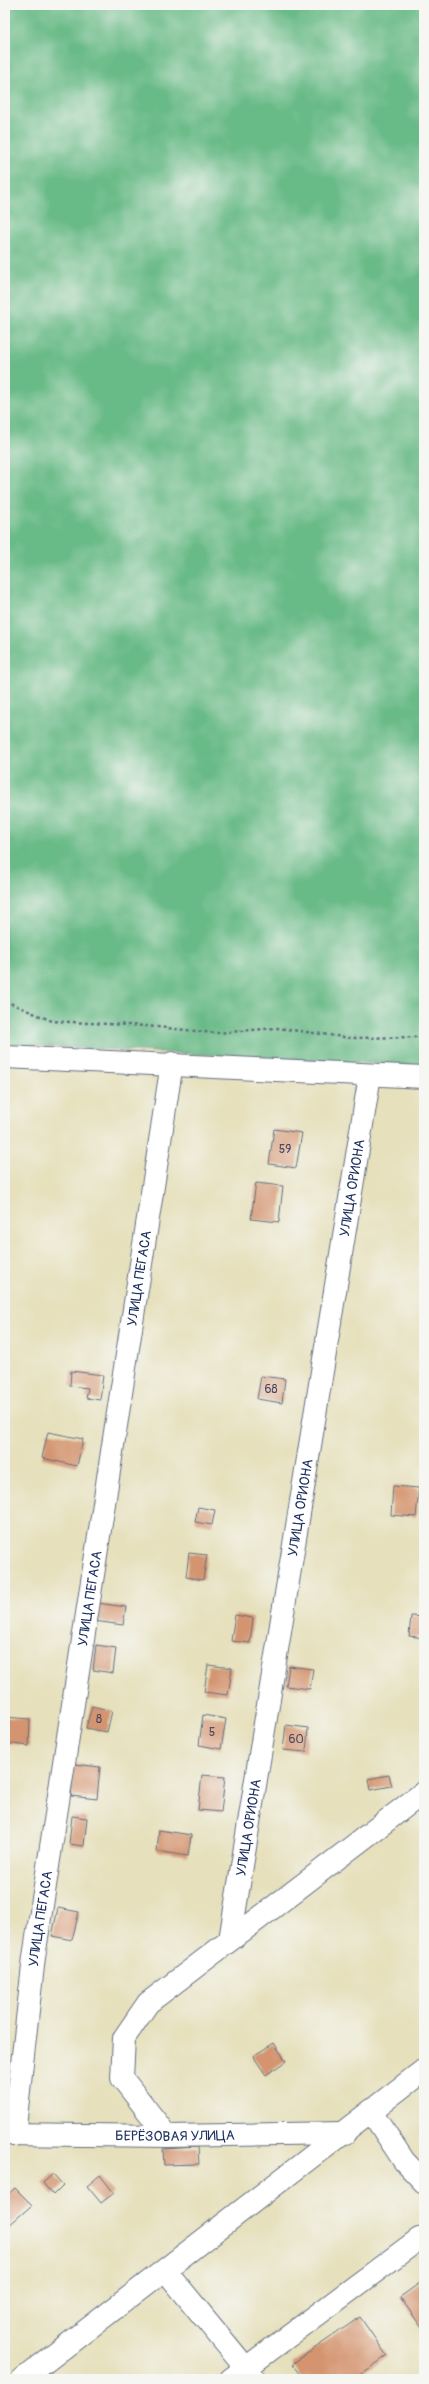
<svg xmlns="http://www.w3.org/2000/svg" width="429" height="2384" viewBox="0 0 429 2384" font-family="Pangolin,sans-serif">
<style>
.forest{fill:#68ba86;stroke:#427472}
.building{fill:#d49470}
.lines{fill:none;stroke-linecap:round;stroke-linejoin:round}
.minor-casing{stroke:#626d7f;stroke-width:24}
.path{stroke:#626d7f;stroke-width:2.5;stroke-dasharray:3 3;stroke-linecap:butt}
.minor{stroke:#fff;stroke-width:22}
.labels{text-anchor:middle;stroke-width:3;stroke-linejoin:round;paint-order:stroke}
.number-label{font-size:12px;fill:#494862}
.street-label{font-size:14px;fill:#1b2f5e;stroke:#f6f6f2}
</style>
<rect width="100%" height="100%" fill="#f6f6f2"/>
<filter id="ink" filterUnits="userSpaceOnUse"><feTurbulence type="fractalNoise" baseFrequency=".025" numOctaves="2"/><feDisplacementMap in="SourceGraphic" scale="8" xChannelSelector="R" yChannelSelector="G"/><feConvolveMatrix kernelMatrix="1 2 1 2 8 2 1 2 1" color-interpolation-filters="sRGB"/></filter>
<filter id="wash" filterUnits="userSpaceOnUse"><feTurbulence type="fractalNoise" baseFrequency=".012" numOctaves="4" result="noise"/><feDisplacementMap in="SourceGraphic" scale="16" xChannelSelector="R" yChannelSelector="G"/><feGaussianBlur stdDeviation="0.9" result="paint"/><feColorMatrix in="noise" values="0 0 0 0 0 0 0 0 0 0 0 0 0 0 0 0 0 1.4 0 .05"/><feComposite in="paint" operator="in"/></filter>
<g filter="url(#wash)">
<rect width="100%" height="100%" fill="#e6e0bc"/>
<path class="forest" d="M5,5H424V1066L5,1044Z"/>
<g id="blocks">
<path class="building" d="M274,1129L302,1133L296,1168L269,1164Z
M256,1183L283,1186L279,1222L251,1219Z
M71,1371L103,1375L100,1400L86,1398L88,1388L70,1386Z
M261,1376L285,1379L282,1403L257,1399Z
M48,1432L83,1439L77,1466L42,1458Z
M393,1486L419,1488L416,1517L391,1515Z
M198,1507L215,1510L212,1525L195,1522Z
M189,1553L207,1555L203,1580L186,1577Z
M97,1603L126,1607L123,1625L94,1621Z
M235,1615L253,1618L250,1643L231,1641Z
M411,1616L424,1617V1638L409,1636Z
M96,1645L116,1648L113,1673L93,1670Z
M208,1665L232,1668L228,1695L204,1692Z
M289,1666L313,1669L310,1689L286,1686Z
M92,1706L112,1711L107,1732L86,1728Z
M203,1715L226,1719L221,1749L199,1745Z
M5,1717L30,1719L29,1746L5,1743Z
M286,1725L308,1728L306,1752L283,1750Z
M74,1764L100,1767L97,1799L71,1796Z
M202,1775L225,1777L221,1812L198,1810Z
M389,1775L392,1786L370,1790L368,1779Z
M72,1816L87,1818L84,1846L69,1844Z
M159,1830L191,1835L188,1856L157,1851Z
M58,1908L79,1912L72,1940L52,1936Z
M274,2043L286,2061L266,2075L253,2056Z
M198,2147L199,2164L164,2165L163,2149Z
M53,2174L63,2185L53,2195L43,2183Z
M100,2175L114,2193L101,2203L87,2186Z
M15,2188L32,2205L7,2227L5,2225V2197Z
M424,2280V2331L400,2297Z
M360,2317L387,2356L354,2379H303L292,2364Z"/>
</g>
</g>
<g filter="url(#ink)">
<use href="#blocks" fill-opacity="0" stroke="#626d7f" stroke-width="1"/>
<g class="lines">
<defs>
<g id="minor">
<path d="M5,1057L424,1077"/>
<path id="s1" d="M230,1940L370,1075"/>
<path d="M371,2111L404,2161L424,2182"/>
<path id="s2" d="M5,2134L167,2136L345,2133"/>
<path id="s3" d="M14,2135L34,1957L172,1063"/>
<path d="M167,2136L122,2078L124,2038L148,2003L424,1792"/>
<path d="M166,2271L254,2378"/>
<path d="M23,2379L424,2070"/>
<path d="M231,2379L419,2239L424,2238"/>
</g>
</defs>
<use href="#minor" class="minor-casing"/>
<path class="path" d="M5,1001L52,1021L147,1026L215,1033L277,1028L351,1038L424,1037"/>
<use href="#minor" class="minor"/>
</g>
</g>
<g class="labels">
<g class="number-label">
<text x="285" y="1153">59</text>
<text x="271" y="1393">68</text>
<text x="99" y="1723">8</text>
<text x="212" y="1736">5</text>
<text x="296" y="1743">60</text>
</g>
<g class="street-label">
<text dy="5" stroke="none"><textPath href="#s1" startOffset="762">УЛИЦА ОРИОНА</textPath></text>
<text dy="5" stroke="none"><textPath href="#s3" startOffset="866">УЛИЦА ПЕГАСА</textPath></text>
<text dy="5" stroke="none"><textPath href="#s1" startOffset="438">УЛИЦА ОРИОНА</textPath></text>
<text dy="5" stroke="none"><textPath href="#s3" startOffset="542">УЛИЦА ПЕГАСА</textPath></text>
<text dy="5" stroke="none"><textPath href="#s1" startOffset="114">УЛИЦА ОРИОНА</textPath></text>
<text dy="5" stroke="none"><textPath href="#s3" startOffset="218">УЛИЦА ПЕГАСА</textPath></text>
<text dy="5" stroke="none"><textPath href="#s2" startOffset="170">БЕРЁЗОВАЯ УЛИЦА</textPath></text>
</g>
</g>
<rect width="429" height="2384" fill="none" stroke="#f6f6f2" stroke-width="20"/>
</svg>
